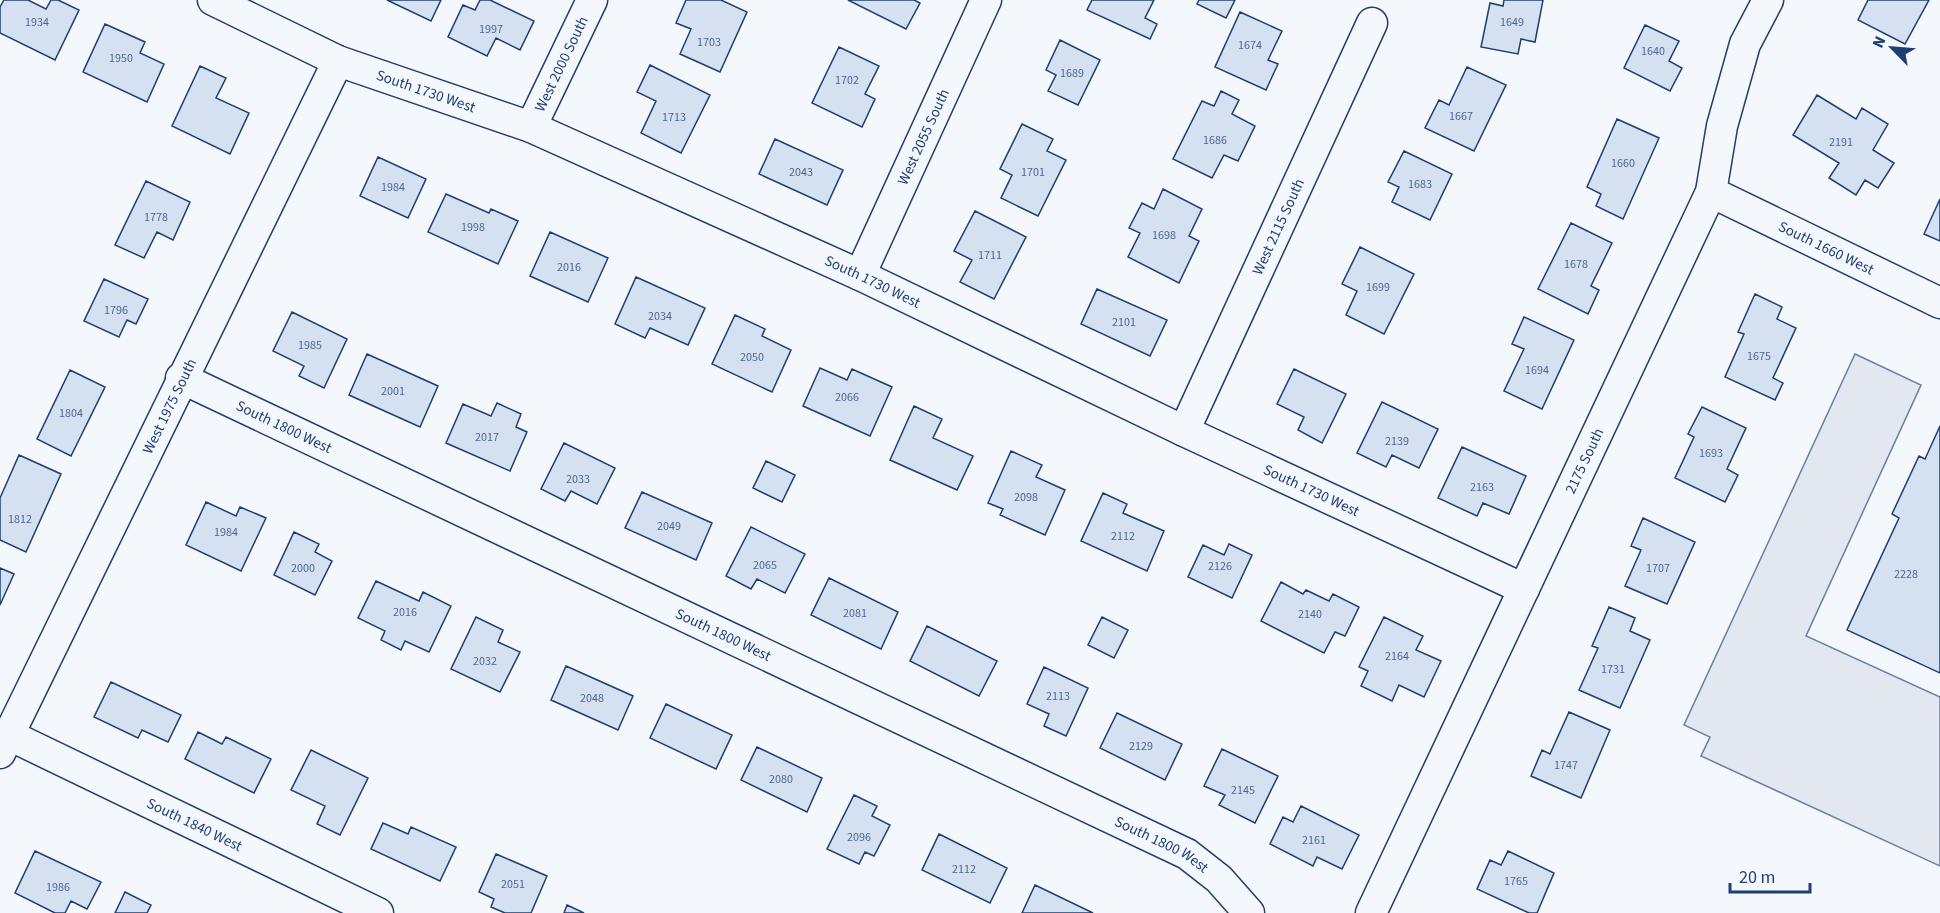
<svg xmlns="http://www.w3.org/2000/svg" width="1940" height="913" viewBox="0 0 1940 913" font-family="'Source Sans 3',sans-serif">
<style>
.parking{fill:#e3e8f0;stroke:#687fa3;stroke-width:1.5}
.building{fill:#d5e0f0;stroke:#1d3f73;stroke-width:1.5}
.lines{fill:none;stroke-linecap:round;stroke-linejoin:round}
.minor-casing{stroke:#1d3f73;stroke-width:33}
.minor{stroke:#f4f7fb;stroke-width:30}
.labels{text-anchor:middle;stroke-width:4.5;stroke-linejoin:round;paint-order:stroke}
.number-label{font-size:12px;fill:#4b6792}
.street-label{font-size:15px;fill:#1d3f73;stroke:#f4f7fb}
</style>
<rect width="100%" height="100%" fill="#f4f7fb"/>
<path class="parking" d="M1855,354L1921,385L1806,636L1940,697V866L1701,756L1710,737L1684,725Z"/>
<path class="building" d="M4,0H28L46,9L51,0H58L79,10L55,60L0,33V7Z
M387,0H441L431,21Z
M480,0H490L534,21L520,50L496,38L487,56L448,37L463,5L475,10Z
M686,0H721L747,12L720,72L680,54L691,29L676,23Z
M848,0H914L920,3L906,29Z
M1092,0H1154L1145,18L1157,24L1150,39L1087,10Z
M1199,0H1235L1226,18L1197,4Z
M1504,0H1543L1535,42L1521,39L1518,54L1481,47L1490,3L1503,6Z
M1868,0H1929L1905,44L1858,20Z
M1240,12L1282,31L1268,60L1278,64L1266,90L1215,67Z
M105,24L145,42L140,53L164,64L147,102L83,72Z
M1645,25L1679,41L1669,61L1682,68L1670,91L1624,68Z
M1060,40L1100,60L1078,105L1048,91L1056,75L1046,70Z
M839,47L879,66L865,94L875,99L862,127L812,103Z
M650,65L710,95L681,153L641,133L656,101L637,92Z
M200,66L226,78L216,98L249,113L230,154L172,126Z
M1467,67L1506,85L1474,151L1425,128L1439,100L1449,105Z
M1221,91L1239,100L1232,114L1255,126L1238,161L1224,155L1212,178L1173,159L1202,101L1214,106Z
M1817,95L1856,119L1862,108L1888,124L1873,150L1894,163L1878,188L1865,180L1856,195L1829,178L1839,163L1793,135Z
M1617,119L1659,138L1623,219L1596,206L1601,194L1587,187Z
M1022,124L1053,139L1047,151L1066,160L1038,216L1001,198L1012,175L1000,169Z
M775,139L843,170L827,205L759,174Z
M1404,151L1452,174L1430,220L1392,202L1399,187L1388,182Z
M378,157L426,179L408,218L360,196Z
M146,181L190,202L173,240L157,232L144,258L115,245Z
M1163,189L1202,209L1189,236L1199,241L1179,283L1128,257L1140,233L1129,228L1142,203L1154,209Z
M446,194L489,213L491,209L518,221L498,264L428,232Z
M1940,199V241L1924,234Z
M975,211L1026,237L994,299L960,282L972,260L954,251Z
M1571,223L1612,243L1591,286L1599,290L1588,314L1538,289Z
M550,232L608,258L588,302L530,276Z
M1360,247L1414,274L1384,334L1346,315L1357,291L1342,284Z
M636,277L705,308L688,345L650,328L645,338L615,324Z
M104,279L148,299L136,324L127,320L119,337L84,321Z
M1097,289L1167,320L1150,356L1081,324Z
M1755,294L1782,307L1777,319L1796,328L1773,378L1783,383L1775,400L1725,377L1744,334L1738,332Z
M292,312L347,339L324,388L299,376L304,366L273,351Z
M735,315L765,329L762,336L791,350L772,392L712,364Z
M1524,317L1574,340L1542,409L1504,391L1524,349L1512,344Z
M367,354L438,386L420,427L349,395Z
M820,368L847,380L852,369L892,387L870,436L803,406Z
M1294,369L1346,394L1322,443L1298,430L1304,417L1277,404Z
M70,370L105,387L71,456L37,439Z
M1382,402L1438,429L1419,468L1392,455L1386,467L1357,453Z
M497,403L521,414L516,427L527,432L510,471L446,443L463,404L491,416Z
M914,406L942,419L933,438L973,456L957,490L890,460Z
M1702,407L1746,428L1727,469L1738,475L1725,502L1675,478L1694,437L1688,434Z
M1940,426V673L1847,630L1899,518L1892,514L1919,456L1925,459Z
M564,443L615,468L597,504L571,491L565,501L541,489Z
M1462,447L1526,476L1509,514L1483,503L1477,516L1438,498Z
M1011,451L1042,465L1036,477L1065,490L1045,535L1000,515L1003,509L988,503Z
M19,455L61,474L26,552L0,540V498Z
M766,461L795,475L782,502L753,488Z
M642,492L712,523L696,560L625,528Z
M1103,493L1127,504L1123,513L1164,531L1147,571L1081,541Z
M206,502L236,516L240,507L266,518L241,571L186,545Z
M1643,518L1695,542L1667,604L1625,586L1641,550L1631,546Z
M751,527L805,554L785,593L757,579L751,589L726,576Z
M294,532L319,544L315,552L332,561L315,595L274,575Z
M1229,544L1252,555L1232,598L1188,577L1203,545L1224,555Z
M0,568L14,574L0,605Z
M829,578L898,612L881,649L811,615Z
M376,581L419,601L423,592L451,606L429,652L405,641L401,650L381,640L385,631L358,618Z
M1281,582L1303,594L1306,590L1329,601L1333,594L1359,607L1345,636L1335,632L1324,653L1261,621Z
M1609,607L1635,618L1630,631L1650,640L1620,708L1579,690L1598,648L1592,646Z
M476,617L503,630L498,642L520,652L500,692L451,669Z
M1102,617L1128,630L1114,658L1088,645Z
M1384,617L1423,636L1416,650L1441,661L1424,697L1399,685L1392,701L1361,686L1368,671L1359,667Z
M927,626L997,661L979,696L910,661Z
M566,666L633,696L618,730L551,700Z
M1044,667L1088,688L1066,736L1044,726L1049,714L1027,704Z
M111,682L181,715L168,742L142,730L138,738L94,717Z
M666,704L732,735L716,769L650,738Z
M1569,712L1610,730L1581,798L1531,776L1542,750L1550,754Z
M1117,713L1182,744L1165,780L1100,748Z
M198,732L222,744L226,737L271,759L254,793L185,759Z
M757,747L822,778L807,812L741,780Z
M1222,749L1278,776L1255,823L1219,805L1225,795L1204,786Z
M311,750L368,778L340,835L317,824L325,806L291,790Z
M854,795L877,806L872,816L890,825L874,856L865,852L859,864L827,849Z
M1301,806L1359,835L1342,869L1317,857L1313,866L1270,844L1283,817L1293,822Z
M383,823L408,834L411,827L456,847L440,881L371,849Z
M939,834L1007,868L990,903L922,870Z
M35,851L101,882L87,909L71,901L65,913H55L15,893Z
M1508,851L1554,873L1537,913H1529L1477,889L1490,860L1501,865Z
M496,854L547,876L531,913H505L491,907L494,899L479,892Z
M1035,885L1093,913H1022Z
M125,892L151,905L147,913H115Z
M567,905L584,913H564Z"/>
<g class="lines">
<defs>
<g id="minor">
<path id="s1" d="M213,0L338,61L531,127L860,275L1184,431L1524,589"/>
<path id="s2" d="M531,127L592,0"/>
<path id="s3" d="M1711,192L1940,303"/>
<path id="s4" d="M860,275L986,0"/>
<path id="s5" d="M181,378L1187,854L1219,879L1249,913"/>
<path id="s6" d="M1184,431L1372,23"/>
<path id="s7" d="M9,735L378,913"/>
<path id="s8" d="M0,753L338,61"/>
<path id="s9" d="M1371,913L1711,192L1722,126L1745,44L1768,0"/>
</g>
</defs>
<use href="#minor" class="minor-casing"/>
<use href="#minor" class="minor"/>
</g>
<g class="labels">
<g class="number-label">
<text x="37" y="26">1934</text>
<text x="1512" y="26">1649</text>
<text x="491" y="33">1997</text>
<text x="709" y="46">1703</text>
<text x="1250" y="49">1674</text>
<text x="1653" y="55">1640</text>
<text x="121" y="62">1950</text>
<text x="1072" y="77">1689</text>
<text x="847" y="84">1702</text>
<text x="1461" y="120">1667</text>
<text x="674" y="121">1713</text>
<text x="1215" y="144">1686</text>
<text x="1841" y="146">2191</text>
<text x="1623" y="167">1660</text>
<text x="801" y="176">2043</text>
<text x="1033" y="176">1701</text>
<text x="1420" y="188">1683</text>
<text x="393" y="191">1984</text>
<text x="156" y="221">1778</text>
<text x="473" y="231">1998</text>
<text x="1164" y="239">1698</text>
<text x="990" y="259">1711</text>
<text x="1576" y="268">1678</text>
<text x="569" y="271">2016</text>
<text x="1378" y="291">1699</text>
<text x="116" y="314">1796</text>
<text x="660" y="320">2034</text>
<text x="1124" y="326">2101</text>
<text x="310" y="349">1985</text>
<text x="1759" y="360">1675</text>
<text x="752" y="361">2050</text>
<text x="1537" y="374">1694</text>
<text x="393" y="395">2001</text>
<text x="847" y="401">2066</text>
<text x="71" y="417">1804</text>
<text x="487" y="441">2017</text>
<text x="1397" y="445">2139</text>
<text x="1711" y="457">1693</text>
<text x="578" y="483">2033</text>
<text x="1482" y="491">2163</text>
<text x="1026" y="501">2098</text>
<text x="20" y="523">1812</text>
<text x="669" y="530">2049</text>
<text x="226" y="536">1984</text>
<text x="1123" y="540">2112</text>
<text x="765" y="569">2065</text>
<text x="1220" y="570">2126</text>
<text x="303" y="572">2000</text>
<text x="1658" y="572">1707</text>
<text x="1906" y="578">2228</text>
<text x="405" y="616">2016</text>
<text x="855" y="617">2081</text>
<text x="1310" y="618">2140</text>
<text x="1397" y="660">2164</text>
<text x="485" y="665">2032</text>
<text x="1613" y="673">1731</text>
<text x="1058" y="700">2113</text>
<text x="592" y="702">2048</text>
<text x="1141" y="750">2129</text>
<text x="1566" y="769">1747</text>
<text x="781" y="783">2080</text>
<text x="1243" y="794">2145</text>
<text x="859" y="841">2096</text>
<text x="1314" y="844">2161</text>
<text x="964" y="873">2112</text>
<text x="1516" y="885">1765</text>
<text x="513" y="888">2051</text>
<text x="58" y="891">1986</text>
</g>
<g class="street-label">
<text dy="5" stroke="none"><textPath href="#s2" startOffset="70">West 2000 South</textPath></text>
<text dy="5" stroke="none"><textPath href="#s1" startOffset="232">South 1730 West</textPath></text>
<text dy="5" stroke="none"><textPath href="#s4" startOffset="152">West 2055 South</textPath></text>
<text dy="5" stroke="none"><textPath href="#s6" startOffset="225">West 2115 South</textPath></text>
<text dy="5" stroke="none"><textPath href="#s3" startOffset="128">South 1660 West</textPath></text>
<text dy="5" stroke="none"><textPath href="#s1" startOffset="718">South 1730 West</textPath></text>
<text dy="5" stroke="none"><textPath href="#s8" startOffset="386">West 1975 South</textPath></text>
<text dy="5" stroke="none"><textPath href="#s5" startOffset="114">South 1800 West</textPath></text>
<text dy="5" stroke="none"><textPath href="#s9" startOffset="500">2175 South</textPath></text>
<text dy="5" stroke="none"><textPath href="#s1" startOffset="1204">South 1730 West</textPath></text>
<text dy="5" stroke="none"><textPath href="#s5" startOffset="600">South 1800 West</textPath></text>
<text dy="5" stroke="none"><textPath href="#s7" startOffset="206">South 1840 West</textPath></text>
<text dy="5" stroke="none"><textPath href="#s5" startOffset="1086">South 1800 West</textPath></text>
</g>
</g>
<g transform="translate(1892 48) rotate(295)" stroke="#f4f7fb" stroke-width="4.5" paint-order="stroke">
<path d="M0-4.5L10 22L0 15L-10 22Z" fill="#1d3f73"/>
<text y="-9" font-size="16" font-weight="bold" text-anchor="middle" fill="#1d3f73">N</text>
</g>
<path d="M1730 883v9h80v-9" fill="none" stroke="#1d3f73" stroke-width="3"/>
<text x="1739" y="883" font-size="18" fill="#1d3f73" stroke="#f4f7fb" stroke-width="4.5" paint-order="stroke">20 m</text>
</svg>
